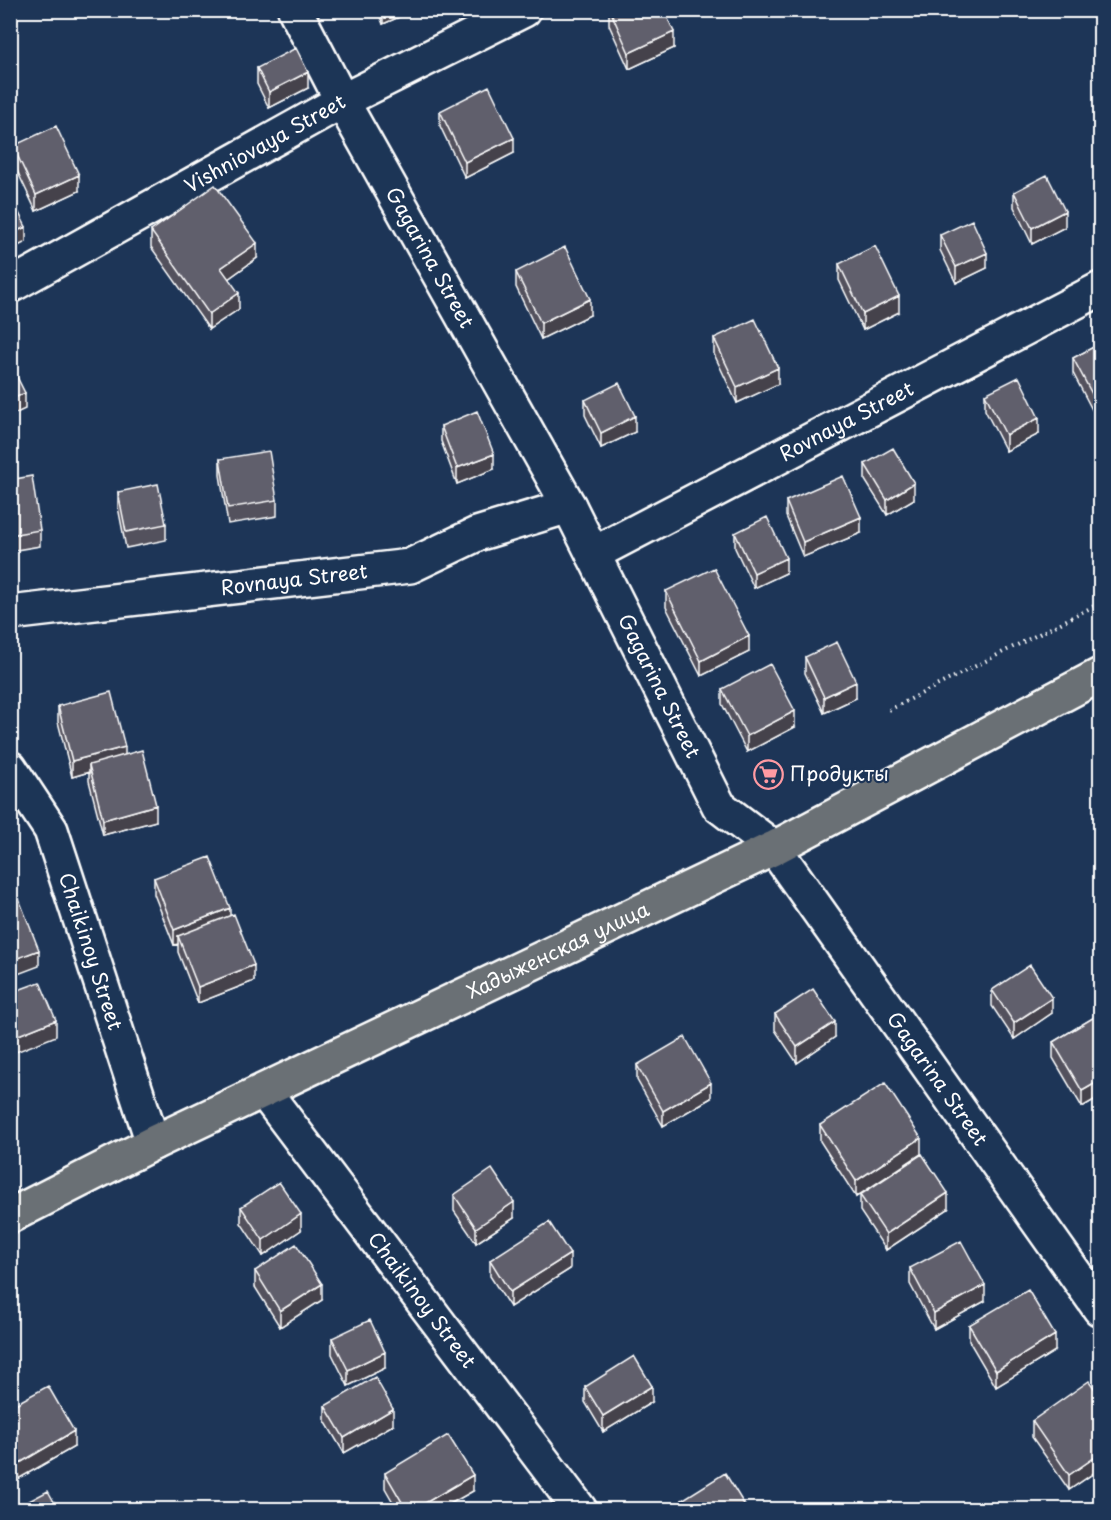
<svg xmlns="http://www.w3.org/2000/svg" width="1111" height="1520" viewBox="0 0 1111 1520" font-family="'Playpen Sans',sans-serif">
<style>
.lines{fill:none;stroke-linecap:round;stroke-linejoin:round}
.minor-casing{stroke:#fff;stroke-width:38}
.major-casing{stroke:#fff;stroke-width:38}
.path{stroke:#fff;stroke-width:4;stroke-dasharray:1.5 4.5;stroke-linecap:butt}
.minor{stroke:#1d3557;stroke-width:33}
.major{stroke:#6a7074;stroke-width:33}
.wall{fill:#53515d;stroke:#fff;stroke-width:1.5}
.shaded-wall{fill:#44424c;stroke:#fff;stroke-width:1.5}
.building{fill:#615e6c;stroke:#fff;stroke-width:1.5}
.labels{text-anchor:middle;stroke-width:4.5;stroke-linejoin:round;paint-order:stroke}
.street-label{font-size:20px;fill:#fff;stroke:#1d3557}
.poi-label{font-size:20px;fill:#fff;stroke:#1d3557;text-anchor:start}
</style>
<rect width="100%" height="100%" fill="#1d3557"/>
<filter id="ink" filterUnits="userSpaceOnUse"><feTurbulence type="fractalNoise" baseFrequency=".0167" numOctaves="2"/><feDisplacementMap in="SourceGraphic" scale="12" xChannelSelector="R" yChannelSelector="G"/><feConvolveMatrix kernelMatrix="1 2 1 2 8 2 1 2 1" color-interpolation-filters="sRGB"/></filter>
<g filter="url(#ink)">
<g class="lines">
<defs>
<g id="minor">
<path id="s1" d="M295,10L342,101L569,506L719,806L774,848L1100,1309"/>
<path id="s2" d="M10,286L342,101L524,10"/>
<path id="s3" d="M593,554L1100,289"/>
<path id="s4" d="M10,613L410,566L477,534L569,506"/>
<path id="s5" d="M10,768L51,830L153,1143"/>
<path id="s6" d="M264,1091L580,1510"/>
</g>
<g id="major">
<path id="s7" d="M10,1216L153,1143L774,848L1100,675"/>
</g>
</defs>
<use href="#minor" class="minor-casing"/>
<use href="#major" class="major-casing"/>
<path class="path" d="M889,710L1100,603"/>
<use href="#minor" class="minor"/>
<use href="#major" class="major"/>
</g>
<path class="wall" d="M377,10H413V11L383,24Z
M609,10H664L674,48L629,69L609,25Z
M257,68L308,88L269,108L257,84Z
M440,111L514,153L465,178L440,126Z
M13,146L79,191L36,211L13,162Z
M1014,192L1065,227L1032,244L1014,207Z
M151,231L257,258L228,279L239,309L209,329L151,247Z
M940,235L987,268L956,283L940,250Z
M839,264L899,312L863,330L839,280Z
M516,272L590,315L541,339L516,287Z
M714,338L778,384L737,403L714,354Z
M1101,343L1100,425L1073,373V358Z
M985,394L1039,434L1006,451L985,410Z
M585,400L635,432L601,448L585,415Z
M441,426L494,469L457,484L441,441Z
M220,459L277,500V516L228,524L220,475Z
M865,464L914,499L887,515L865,480Z
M10,480L40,530V546L10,551Z
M118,492L166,524V540L126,548L118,507Z
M786,501L861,533L803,557L786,516Z
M735,533L786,573L754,588L735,548Z
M666,591L749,652L701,676L666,607Z
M805,657L856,698L824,713L805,673Z
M722,689L795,727L747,752L722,704Z
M58,706L125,755L156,821L103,835L89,781V772L72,777L58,722Z
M154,878L230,916L254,981L198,1003L178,952V944L174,945L154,894Z
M992,990L1052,1013L1014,1039L992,1006Z
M1101,1013V1096L1082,1107L1053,1058V1042Z
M775,1014L835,1037L797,1063L775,1030Z
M637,1065L711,1098L663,1126L637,1080Z
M820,1125L921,1154L856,1197L820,1141Z
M454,1195L514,1218L476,1243L454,1211Z
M860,1195L948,1209L886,1250L860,1211Z
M241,1207L301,1230L263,1256L241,1223Z
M490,1260L570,1269L510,1307L490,1276Z
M910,1268L985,1301L934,1329L910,1284Z
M255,1271L322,1300L280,1327L255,1287Z
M969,1325L1055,1351L996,1387L969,1341Z
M332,1338L385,1368L348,1386L332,1354Z
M585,1387L652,1402L603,1432L585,1402Z
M1101,1397V1468L1069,1490L1032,1437V1421Z
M325,1406L393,1425L344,1453L325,1421Z
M10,1407L74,1447L18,1479L10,1466Z
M385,1473L473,1491L441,1509H397L385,1488Z
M682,1500L747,1509H682Z"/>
<path class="shaded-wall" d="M383,10H413V11L383,24Z
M674,32V48L629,69V53Z
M308,72V88L269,108V92Z
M514,138V153L465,178V162Z
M79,175V191L36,211V195Z
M1065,211V227L1032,244V228Z
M26,227V242L10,250V234Z
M257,243V258L221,284V268Z
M987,253V268L956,283V267Z
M239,293V309L209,329V314Z
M899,296V312L863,330V314Z
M590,299V315L541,339V323Z
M778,368V384L737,403V387Z
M25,393V409L10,416V400Z
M635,416V432L601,448V433Z
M1039,418V434L1006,451V435Z
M494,454V469L457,484V468Z
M914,483V499L887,515V500Z
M861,517V533L803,557V542Z
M786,558V573L754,588V573Z
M749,636V652L701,676V661Z
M856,682V698L824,713V697Z
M795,711V727L747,752V736Z
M125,747V762L89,765V772L72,777V761Z
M156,805V821L103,835V820Z
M230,908V924L178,936V944L174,945V930Z
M39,950V966L10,977V961Z
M254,965V981L198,1003V987Z
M1052,998V1013L1014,1039V1023Z
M56,1020V1036L11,1054V1038Z
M835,1022V1037L797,1063V1047Z
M1101,1080V1096L1082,1107V1091Z
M711,1083V1098L663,1126V1111Z
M921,1138V1154L856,1197V1181Z
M948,1193V1209L886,1250V1234Z
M514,1202V1218L476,1243V1228Z
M301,1214V1230L263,1256V1240Z
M570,1254V1269L510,1307V1292Z
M322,1284V1300L280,1327V1311Z
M985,1285V1301L934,1329V1313Z
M1055,1335V1351L996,1387V1371Z
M385,1352V1368L348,1386V1370Z
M652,1386V1402L603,1432V1416Z
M393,1409V1425L344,1453V1438Z
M74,1431V1447L18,1479V1464Z
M1101,1453V1468L1069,1490V1475Z
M473,1475V1491L441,1509H415Z"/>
<path class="building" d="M610,10H664L674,32L629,53Z
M296,48L308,72L269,92L257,68Z
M489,86L514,138L465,162L440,111Z
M56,126L79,175L36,195L13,146Z
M1047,175L1065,211L1032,228L1014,192Z
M215,185L257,243L221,268L239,293L209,314L151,231Z
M10,195L26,227L10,234Z
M972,220L987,253L956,267L940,235Z
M875,246L899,296L863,314L839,264Z
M565,247L590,299L541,323L516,272Z
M755,319L778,368L737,387L714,338Z
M1101,343V409H1100L1073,358Z
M10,363L25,393L10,400Z
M1019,377L1039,418L1006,435L985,394Z
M619,383L635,416L601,433L585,400Z
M477,411L494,454L457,468L441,426Z
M893,448L914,483L887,500L865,464Z
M269,451L277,500L228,508L220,459Z
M32,476L40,530L10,535V480Z
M843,476L861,517L803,542L786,501Z
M158,484L166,524L126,532L118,492Z
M767,517L786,558L754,573L735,533Z
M714,568L749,636L701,661L666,591Z
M837,642L856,682L824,697L805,657Z
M770,664L795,711L747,736L722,689Z
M111,692L125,747L72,761L58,706Z
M142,750L156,805L103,820L89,765Z
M210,857L230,908L174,930L154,878Z
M19,899L39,950L10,961V902Z
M234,914L254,965L198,987L178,936Z
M1030,965L1052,998L1014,1023L992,990Z
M40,982L56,1020L11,1038L10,993Z
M813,989L835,1022L797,1047L775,1014Z
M1101,1013V1080L1082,1091L1053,1042Z
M685,1037L711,1083L663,1111L637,1065Z
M885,1083L921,1138L856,1181L820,1125Z
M922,1154L948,1193L886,1234L860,1195Z
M492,1169L514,1202L476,1228L454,1195Z
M279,1182L301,1214L263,1240L241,1207Z
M549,1222L570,1254L510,1292L490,1260Z
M961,1241L985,1285L934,1313L910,1268Z
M296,1244L322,1284L280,1311L255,1271Z
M1028,1290L1055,1335L996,1371L969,1325Z
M370,1320L385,1352L348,1370L332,1338Z
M634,1356L652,1386L603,1416L585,1387Z
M375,1377L393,1409L344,1438L325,1406Z
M1089,1381L1101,1397V1453L1069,1475L1032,1421Z
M48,1386L74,1431L18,1464L10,1451V1407Z
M448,1435L473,1475L415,1509H406L385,1473Z
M725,1473L747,1509H688L682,1500Z
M48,1491L58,1509H14Z
M487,1505L490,1509H480Z"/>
</g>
<defs>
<symbol id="supermarket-ring" viewBox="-11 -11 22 22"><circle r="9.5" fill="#1d3557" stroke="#ff9aa2" stroke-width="1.5"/><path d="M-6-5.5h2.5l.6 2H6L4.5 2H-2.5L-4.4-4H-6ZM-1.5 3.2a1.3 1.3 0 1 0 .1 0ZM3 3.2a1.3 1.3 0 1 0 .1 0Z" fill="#ff9aa2"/></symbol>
</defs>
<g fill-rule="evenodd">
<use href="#supermarket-ring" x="752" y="758" width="33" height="33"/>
</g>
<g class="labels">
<g class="street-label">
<text dy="7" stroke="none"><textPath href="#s2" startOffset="292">Vishniovaya Street</textPath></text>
<text dy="7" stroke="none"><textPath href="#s1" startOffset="282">Gagarina Street</textPath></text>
<text dy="7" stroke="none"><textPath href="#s3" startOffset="286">Rovnaya Street</textPath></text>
<text dy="7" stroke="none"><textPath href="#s4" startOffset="286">Rovnaya Street</textPath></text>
<text dy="7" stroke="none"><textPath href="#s1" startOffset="768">Gagarina Street</textPath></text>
<text dy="7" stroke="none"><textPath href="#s7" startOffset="609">Хадыженская улица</textPath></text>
<text dy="7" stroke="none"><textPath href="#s5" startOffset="202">Chaikinoy Street</textPath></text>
<text dy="7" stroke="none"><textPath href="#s1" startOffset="1254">Gagarina Street</textPath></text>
<text dy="7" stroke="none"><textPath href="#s6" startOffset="262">Chaikinoy Street</textPath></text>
</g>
<g class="poi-label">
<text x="790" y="781">Продукты</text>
</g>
</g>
<rect width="1111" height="1520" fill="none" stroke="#1d3557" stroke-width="36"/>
<rect x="18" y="18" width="1075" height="1484" fill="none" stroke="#fff" stroke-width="2" filter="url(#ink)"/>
</svg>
